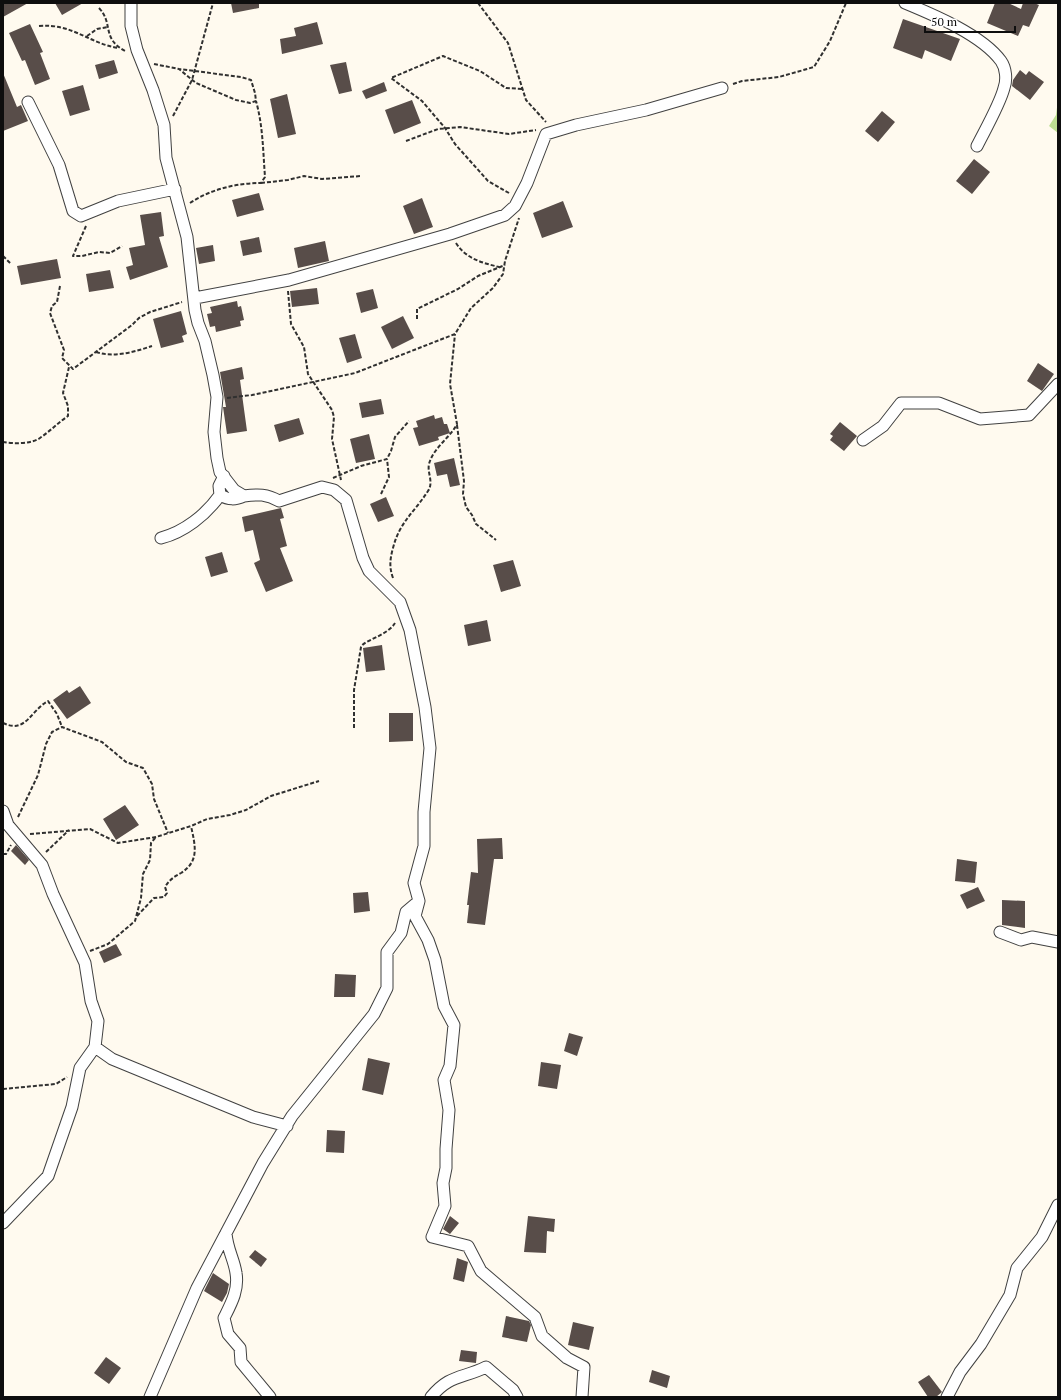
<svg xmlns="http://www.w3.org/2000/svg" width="1061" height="1400" viewBox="0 0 1061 1400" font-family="'PT Serif',serif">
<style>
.forest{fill:#bedf93}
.building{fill:#584d49}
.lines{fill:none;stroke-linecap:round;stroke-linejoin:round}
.minor-casing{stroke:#414141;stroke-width:13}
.path{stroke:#303030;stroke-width:2;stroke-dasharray:4 2;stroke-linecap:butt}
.minor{stroke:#fff;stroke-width:11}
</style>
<rect width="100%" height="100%" fill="#fffaef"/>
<path class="forest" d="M1058,100V133L1049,126L1056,115Z"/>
<path class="building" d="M3,3H28L3,17Z
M55,3H83L62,15Z
M231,3H259V8L233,13Z
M995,3H1008L1021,9L1023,3H1034L1039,5L1029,27L1023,25L1018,36L987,23Z
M903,19L960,39L951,61L925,50L922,59L893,48Z
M317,22L323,44L282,54L280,39L296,36L294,28Z
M30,24L43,52L40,53L50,79L35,85L25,60L22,61L9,33Z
M114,60L118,73L99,79L95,65Z
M346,62L352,91L339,94L330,65Z
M1020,70L1026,75L1029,71L1044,82L1030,100L1012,86L1013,80Z
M3,73L17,107L21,105L28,121L3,131Z
M384,82L387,91L366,99L362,91Z
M83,85L90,110L70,116L62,91Z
M287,94L296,134L278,138L270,99Z
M412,100L421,123L394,134L385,110Z
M882,111L895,122L878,142L865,131Z
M974,159L990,172L972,194L956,181Z
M259,193L264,210L237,217L232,200Z
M422,198L433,227L414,234L403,206Z
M563,201L573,227L542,238L533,213Z
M161,212L164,236L159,237L168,267L130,280L126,267L133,265L129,248L145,245L140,215Z
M259,237L262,252L243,256L240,241Z
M325,241L329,261L298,268L294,248Z
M213,245L215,261L199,264L196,248Z
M57,259L61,278L21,285L17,266Z
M110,270L114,288L89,292L86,274Z
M317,288L319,304L292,307L290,291Z
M373,289L378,308L361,313L356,293Z
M237,301L238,307L241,306L244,320L240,321L241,326L216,332L215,326L210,327L207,314L212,313L210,307Z
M181,311L187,334L182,336L184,342L161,348L153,319Z
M403,316L414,338L392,349L381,327Z
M355,334L362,358L347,363L339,338Z
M1038,363L1054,374L1042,391L1027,381Z
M242,367L244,379L240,380L247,431L227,434L223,407H226L220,372Z
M381,399L384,414L362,418L359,403Z
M434,415L435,419L442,417L444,424H447L450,433L438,437L439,440L419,446L413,428L418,427L416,421Z
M299,418L304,434L279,442L274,425Z
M840,422L857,436L844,451L830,440L833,436L830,434Z
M369,434L375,459L356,463L350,439Z
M454,458L460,485L450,487L447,474L437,476L434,463Z
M386,497L394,516L378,522L370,504Z
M281,508L284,518L280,519L287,546L280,548L293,581L266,592L254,563L260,560L253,530L245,532L242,517Z
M222,552L228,572L211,577L205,557Z
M513,560L521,586L501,592L493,565Z
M487,620L491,641L468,646L464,625Z
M382,645L385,670L366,672L363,648Z
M80,686L91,703L67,719L53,700L67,690L69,693Z
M389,713H413V741L389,742Z
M125,805L139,825L116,840L103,819Z
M502,838L503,859H494L485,925L467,923L469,905H467L471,872L478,873L477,839Z
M16,845L29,860L25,865L11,851Z
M957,859L977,862L975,883L955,881Z
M978,887L985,901L967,909L960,895Z
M368,892L370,911L354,913L353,893Z
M1002,900L1025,901V928L1002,925Z
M116,944L122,955L104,963L99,952Z
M335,974L356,975L355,997H334Z
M569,1033L583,1037L577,1056L564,1051Z
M368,1058L390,1063L383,1095L362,1090Z
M541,1062L561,1065L557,1089L538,1086Z
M327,1130L345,1131L344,1153L326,1152Z
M450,1216L459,1223L450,1234L443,1229Z
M528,1216L555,1219L554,1232L547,1231L546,1253L524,1252Z
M255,1250L267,1259L261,1267L249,1257Z
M457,1258L468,1262L464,1282L453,1279Z
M213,1273L229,1284L227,1293L222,1302L204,1291Z
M506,1316L529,1321L531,1325L527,1342L502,1337Z
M573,1322L594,1327L589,1350L568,1345Z
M461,1350L477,1352L476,1363L459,1361Z
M106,1357L121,1368L109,1384L94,1373Z
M652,1370L670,1376L667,1388L649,1382Z
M929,1375L942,1392L936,1397H928L918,1382Z"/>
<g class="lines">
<defs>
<path id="minor" d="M131,3V26L137,50L153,90L164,125L166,158L187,237L195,310L198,323L205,341L213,375L217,397L214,432L217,458L220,472L234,490L244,496C258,494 267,494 279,501L322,487L334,490L346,500L363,558L369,571L400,602L410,630L425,707L430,748L424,812V846L414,883L419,901L406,912L401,933L387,952V988L374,1014L292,1116L263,1163L197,1288L150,1397
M905,3C934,15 982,35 1001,61C1006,68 1007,80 1004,88C1000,104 985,130 977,146
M28,102L59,165L73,211L81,216L118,201L175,189
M195,298L289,280L450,234L505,215L515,206L527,183L546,134L576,125L646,110L722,88
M863,440L883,426L901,403H939L980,419L1029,415L1058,384
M224,476L219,486L220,495C229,500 235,500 244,496
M161,538C184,532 206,515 220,495
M3,811L8,825L42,865L53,894L85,963L91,1001L98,1021L95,1047L80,1068L72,1107L48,1176L3,1223
M419,901L415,916L428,940L435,960L444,1006L454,1025L450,1066L444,1080L449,1110L446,1149V1168L443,1183L445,1206L432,1237L468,1246L481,1271L535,1317L542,1336L567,1358L584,1367L582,1397
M1000,932L1021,940L1032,937L1058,942
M95,1047L112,1059L253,1117L287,1126
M226,1233C227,1249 234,1259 236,1273C239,1290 231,1304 224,1318L228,1334L240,1348L241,1362L270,1397
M431,1397C450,1374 462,1379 486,1367L513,1390L517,1397
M947,1397L960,1372L981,1344L1010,1295L1017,1268L1042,1237L1058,1205"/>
</defs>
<use href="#minor" class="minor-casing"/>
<path class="path" d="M478,3L508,43L526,100L546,122
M99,8C114,24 101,38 125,51
M39,26C73,23 89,44 119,48
M87,36L97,29L108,27
M154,64L179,69L196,83L236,100L250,103L256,101L255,93L251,80L241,77L179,69
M733,84L742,81L779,77L814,67L830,41L846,3
M173,116L192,80L213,3
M406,141L438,129L460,127L509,134L536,130
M261,183L288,180L304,176L322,179L361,176
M509,193L488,181L455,144L445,128L422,101L391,78L443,56L480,71L506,88L523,89
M190,203C211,189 237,183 261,183L265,177C263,151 263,126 256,101
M86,226L73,256H82L99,252L110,253L122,246
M456,243C466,259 483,263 499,267
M3,256L11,264
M60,286L57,302L52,306L50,313L64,350L62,358L73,369L132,325L139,318L150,312L182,302
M288,291L291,324L304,347L308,374L332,410L334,417L332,439L341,480
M417,319V309L458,289L478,276L505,265
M96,352C114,358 134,352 152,346
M227,398L252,395L355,373L455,334L471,308L493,288L503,274L505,261L519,218
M457,425L464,481L463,494L466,507L472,515L476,524L496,540
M3,442C13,444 32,444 40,438C50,431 58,423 68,416V406L63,393L69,367
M333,478L361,466L387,459L391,451L395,437L409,421
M381,494L389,477L387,459
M393,578C389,567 390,559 393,548C400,521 414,513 428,491C434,482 427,473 429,464C433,448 450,438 457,424L450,384L455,334
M3,723C26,734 30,711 48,701L57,714L62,727
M354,728V690L361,647C364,640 387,636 395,623
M18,817L38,775L46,744L52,732L62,727L102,742L126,762L143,768L152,784L154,799L168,833
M30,834L90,829L118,843L156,837L191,826L207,819L230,815L246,810L271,796L319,781
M46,852L69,830
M3,854H6L11,845
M137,916L154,898L164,897L167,893L165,887C170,879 174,877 181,873C200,861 195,845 191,826
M90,951L108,944L135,921L141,898L143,874L150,860L151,843L156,837
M3,1089L56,1084L67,1077"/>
<use href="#minor" class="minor"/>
</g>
<rect width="1061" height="1400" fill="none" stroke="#0e0e0e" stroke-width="8"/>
<path d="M925 26v6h90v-6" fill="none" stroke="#0e0e0e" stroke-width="2"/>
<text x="931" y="26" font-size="12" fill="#0e0e0e" stroke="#ffffff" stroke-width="3" paint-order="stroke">50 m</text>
</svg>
